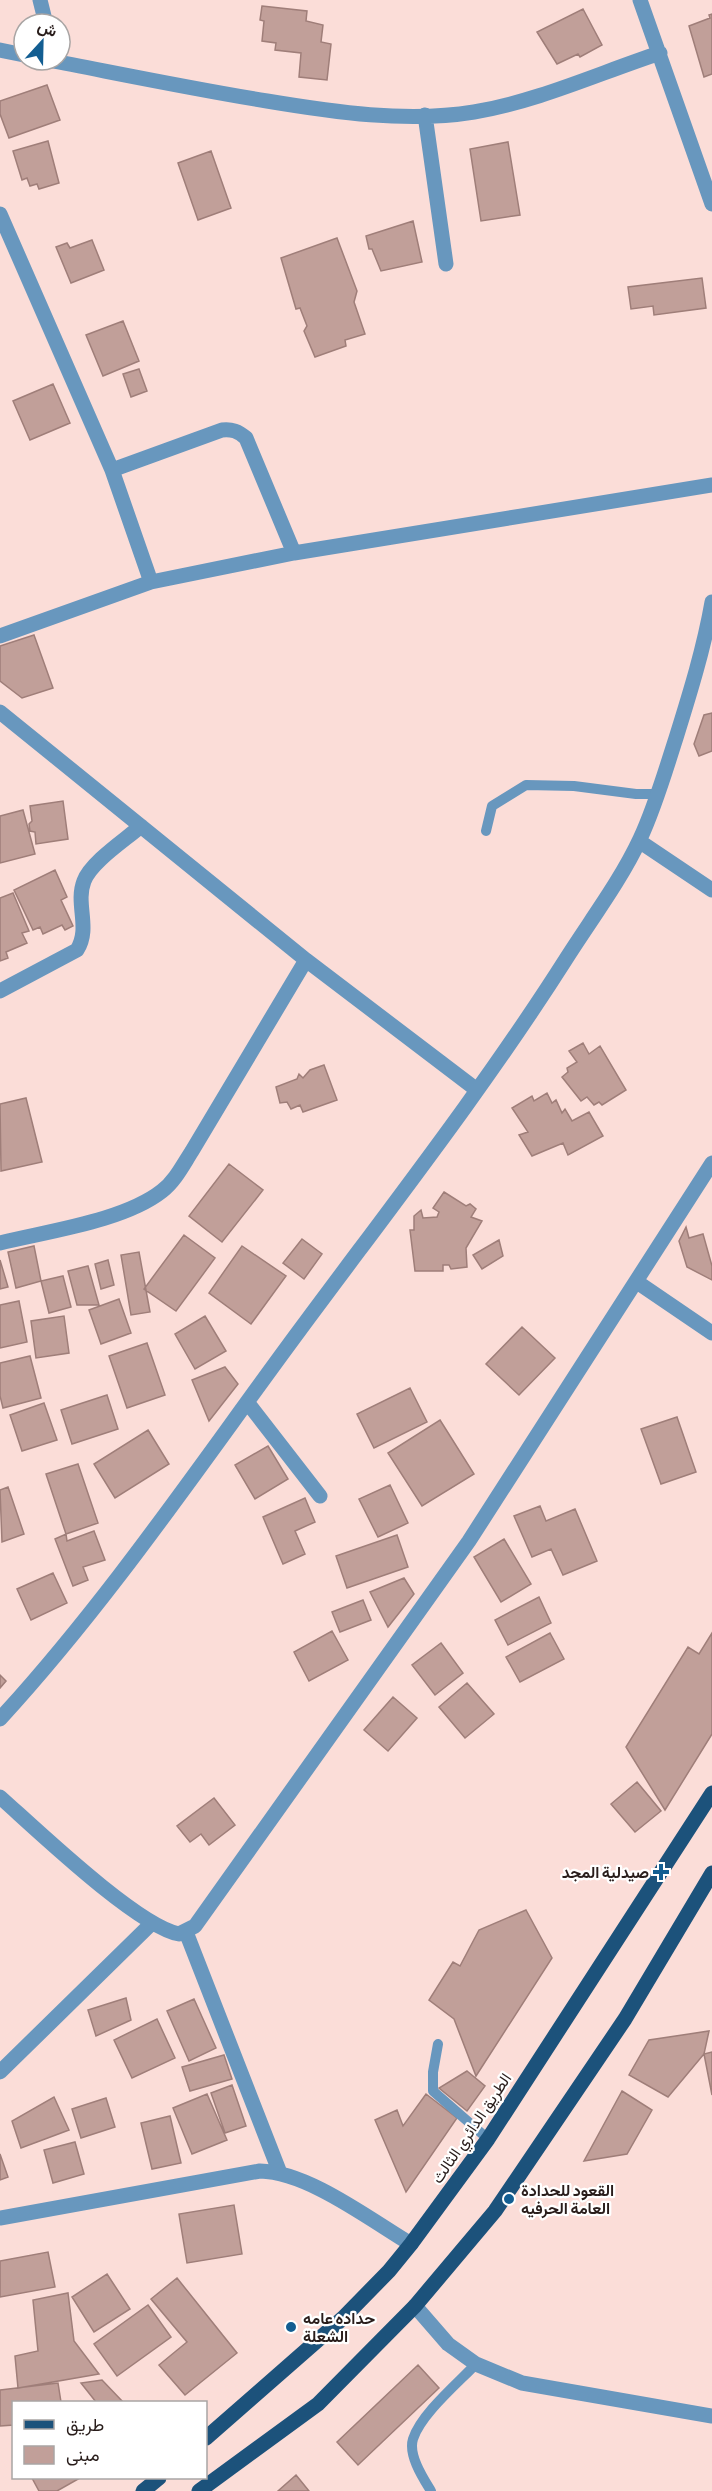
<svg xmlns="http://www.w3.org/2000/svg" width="712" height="2491" viewBox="0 0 712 2491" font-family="'Sofia Sans Condensed',Vazirmatn,sans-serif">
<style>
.building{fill:#c19f99;stroke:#9f7e79;stroke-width:1.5}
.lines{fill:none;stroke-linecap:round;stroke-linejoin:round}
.service{stroke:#6897be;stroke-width:10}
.minor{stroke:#6897be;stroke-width:15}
.primary{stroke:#1c527b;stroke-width:15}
.poi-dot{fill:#135e92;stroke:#fff;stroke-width:2}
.labels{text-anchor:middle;stroke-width:4.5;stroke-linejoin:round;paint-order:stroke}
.poi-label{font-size:16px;font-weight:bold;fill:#291d1b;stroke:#fff;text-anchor:start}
.street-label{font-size:16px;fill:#291d1b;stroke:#fff}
</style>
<rect width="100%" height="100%" fill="#fbddd8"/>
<path class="building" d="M262,6L307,11L306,21L323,25L321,42L331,44L327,80L299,77L301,53L275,50L276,43L262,41L264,21L260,20Z
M583,9L602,45L580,57L578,54L557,64L537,32Z
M712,14V74L704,77L689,26L710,18L709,15Z
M47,85L60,120L9,138L0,114V101Z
M48,141L59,183L39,189L37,184L30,186L27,178L22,180L13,151Z
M508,142L520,215L481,221L470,149Z
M211,151L231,208L198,220L178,163Z
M413,221L422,262L381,271L372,249H369L366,236Z
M337,238L357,291L354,302L365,334L345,340L346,346L315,357L304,331L307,326L300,308L296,309L281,258Z
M92,240L104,270L71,283L56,247L67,243L70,248Z
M702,278L706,308L654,315L653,306L631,309L628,287Z
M123,321L139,361L103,376L86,335Z
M139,369L147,391L131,397L123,374Z
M53,384L70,423L30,440L13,401Z
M34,635L53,688L22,698L0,681V646Z
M712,713V751L699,756L694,744L704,715Z
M63,801L68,839L36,844L35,832L30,831L29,824L32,821L30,806Z
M23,810L35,854L0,863V816Z
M55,870L67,897L61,900L73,926L65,930L62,925L43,934L40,927L33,930L14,890Z
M13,893L29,931L22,933L27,943L6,952L8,958L0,961V898Z
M583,1043L589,1054L600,1046L626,1090L602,1105L599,1102L594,1105L587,1097L581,1101L562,1077L568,1072L567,1068L577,1062L569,1051Z
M324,1065L337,1100L303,1112L300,1105L291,1109L287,1102L280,1103L276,1087L297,1079L299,1074L303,1078L310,1070Z
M547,1093L552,1103L556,1100L562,1113L565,1109L572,1121L589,1112L603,1136L568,1155L563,1143L532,1156L519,1135L528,1132L512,1108L532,1096L534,1101Z
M26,1098L42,1162L1,1171L0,1104Z
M229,1164L263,1190L222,1242L189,1216Z
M444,1192L466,1206L470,1204L476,1209L471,1217L482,1221L466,1248L467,1267L451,1269L449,1265H443V1271H415L410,1230H414V1216L421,1210L423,1218L437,1217L439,1212L433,1208Z
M686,1227L689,1238L703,1234L712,1266V1280L687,1267L679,1241Z
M184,1235L215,1258L176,1311L144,1289Z
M302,1239L322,1254L304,1279L283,1263Z
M499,1240L503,1256L482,1269L473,1255Z
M34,1246L41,1281L16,1288L8,1252Z
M242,1246L286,1276L251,1324L209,1293Z
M139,1252L150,1312L131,1315L121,1255Z
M0,1260L8,1287L0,1289Z
M108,1260L114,1285L101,1289L95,1264Z
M88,1266L99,1305H77L68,1271Z
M63,1276L71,1307L49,1313L41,1281Z
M119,1299L131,1333L101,1344L89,1310Z
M19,1301L27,1342L0,1348V1305Z
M64,1316L69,1353L36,1358L31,1321Z
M205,1316L226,1351L195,1369L175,1334Z
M522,1327L555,1358L519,1395L486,1364Z
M147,1343L165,1395L127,1408L109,1356Z
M30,1356L41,1398L3,1408L0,1396V1363Z
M225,1367L238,1384L209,1421L192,1380Z
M410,1388L427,1422L374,1448L357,1414Z
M107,1395L118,1429L72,1444L61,1410Z
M44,1403L57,1440L22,1451L10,1415Z
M677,1417L696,1472L661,1484L641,1429Z
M440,1420L474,1474L422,1506L388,1453Z
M148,1430L169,1464L115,1498L94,1464Z
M268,1446L288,1479L255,1499L235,1465Z
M78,1464L98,1523L66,1534L46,1474Z
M390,1485L408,1523L378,1537L359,1499Z
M8,1487L24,1534L2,1542L0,1490Z
M305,1498L315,1522L295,1531L305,1554L283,1564L263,1517Z
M540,1506L546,1521L575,1509L597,1561L563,1575L551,1549L532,1557L514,1516Z
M94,1531L105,1560L83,1567L88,1580L73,1586L55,1539L66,1534L67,1541Z
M397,1535L408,1567L347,1588L336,1556Z
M504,1539L531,1584L501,1602L474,1557Z
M53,1573L67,1603L31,1620L17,1589Z
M404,1578L414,1594L388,1627L370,1592Z
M539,1597L551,1623L508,1645L495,1620Z
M363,1600L371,1620L340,1632L332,1612Z
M332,1631L348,1660L309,1681L294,1652Z
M550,1633L564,1659L520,1682L506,1657Z
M712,1633V1734L665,1810L626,1747L688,1647L699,1654Z
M441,1643L463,1673L435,1695L412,1665Z
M0,1675L6,1681L0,1688Z
M467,1683L494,1714L465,1738L439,1707Z
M393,1697L417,1718L388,1751L364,1730Z
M637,1782L661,1811L635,1832L611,1804Z
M214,1798L235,1825L209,1845L201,1834L190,1842L177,1826Z
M526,1910L552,1958L476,2076L454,2019L429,2000L453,1962L460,1966L479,1930Z
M126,1998L131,2020L96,2036L88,2010Z
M194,1999L216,2048L189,2061L167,2011Z
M157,2019L175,2058L132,2078L114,2040Z
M709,2031L704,2054L668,2097L629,2075L649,2040Z
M712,2052V2095L704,2054Z
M224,2055L232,2079L190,2091L182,2067Z
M467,2071L485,2086L467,2111L439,2088Z
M232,2085L246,2126L225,2133L211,2093Z
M622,2091L652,2110L627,2154L584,2161Z
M207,2094L227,2140L192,2154L173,2108Z
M426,2094L457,2118L406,2192L375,2120L397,2110L403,2126Z
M54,2097L69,2130L21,2148L12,2121Z
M106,2098L115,2127L81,2138L72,2109Z
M170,2116L181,2163L152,2169L141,2123Z
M75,2142L84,2174L53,2183L44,2150Z
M0,2154L8,2177L0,2180Z
M234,2205L242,2254L187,2263L179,2214Z
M48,2252L55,2287L0,2297V2261Z
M107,2274L130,2309L94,2332L72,2297Z
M177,2278L237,2353L185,2395L159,2365L187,2342L151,2299Z
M68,2293L74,2341L99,2374L18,2388L15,2356L38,2351L33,2300Z
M148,2305L171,2337L117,2376L94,2344Z
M418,2365L439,2388L358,2465L337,2442Z
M102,2380L123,2402H96L81,2383Z
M58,2383L61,2402H14V2425L0,2426V2390Z
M296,2475L309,2491H278Z
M32,2478H80L57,2491H39Z"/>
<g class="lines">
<path class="service" d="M486,831L492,806L526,785L574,786L636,794H658
M438,2044L433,2072V2091L488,2139
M431,2491C423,2478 408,2455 413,2439C421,2414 458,2383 476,2364"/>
<path class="minor" d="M40,0L46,24
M640,0L712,204
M0,50L24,55
M48,60C121,74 193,89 267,101C333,112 407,123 474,112C539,101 599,73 660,53
M425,115L446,264
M0,214L112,470L151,582
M112,470L222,430C232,429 238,431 246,438L294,553
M0,636L151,582L294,553L712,485
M0,712L306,960L477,1090
M639,841L712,890
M0,991L77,950C91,928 75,904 84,881C91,862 125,840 141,826
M0,1243C48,1231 124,1221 162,1191C175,1181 183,1165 192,1151L306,960
M637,1282L712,1333
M247,1402L320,1496
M0,1719C110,1599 202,1462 299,1331C390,1208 484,1088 566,959C590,921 621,880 640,839C655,807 665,772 676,738C690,693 704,648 712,602
M0,1797C36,1829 137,1926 179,1934L195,1926L469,1541L712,1163
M186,1932L280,2173
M0,2072L152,1923
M0,2218L260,2171C308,2172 369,2219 411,2244
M415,2306L448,2344L476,2364L522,2383L712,2416"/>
<path class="primary" d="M206,2438L343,2318L389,2271L411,2244L488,2139L712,1793
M143,2491L159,2478
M199,2491L318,2404L415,2306L495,2211L625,2019L712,1873"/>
</g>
<g class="poi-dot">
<path d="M658 1863h6v6h6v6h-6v6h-6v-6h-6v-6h6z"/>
<circle cx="509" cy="2199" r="6"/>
<circle cx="291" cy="2327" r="6"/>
</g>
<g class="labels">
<g class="poi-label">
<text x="649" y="1878" text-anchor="end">صيدلية المجد</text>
<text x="521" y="2196">القعود للحدادة<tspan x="521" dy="18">العامة الحرفيه</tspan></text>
<text x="303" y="2324">حداده عامه<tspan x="303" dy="18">الشعلة</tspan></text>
</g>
<g class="street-label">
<text transform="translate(471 2128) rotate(-56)" y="6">الطريق الدائري الثالث</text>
</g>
</g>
<rect x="12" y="2401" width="195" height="78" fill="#ffffff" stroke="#a9a5a4" stroke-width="1.5"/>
<rect x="24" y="2420" width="30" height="9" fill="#1c527b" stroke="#a9a5a4" stroke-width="1.5"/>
<text x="66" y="2431" font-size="18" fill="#291d1b">طريق</text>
<rect x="24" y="2446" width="30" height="18" fill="#c19f99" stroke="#a9a5a4" stroke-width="1.5"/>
<text x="66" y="2461" font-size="18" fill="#291d1b">مبنى</text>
<g transform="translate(42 42) rotate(22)"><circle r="28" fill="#ffffff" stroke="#a9a5a4" stroke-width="1.5"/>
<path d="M0-4.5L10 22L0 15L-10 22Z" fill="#135e92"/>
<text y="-9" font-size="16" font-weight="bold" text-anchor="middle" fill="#291d1b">ش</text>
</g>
</svg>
